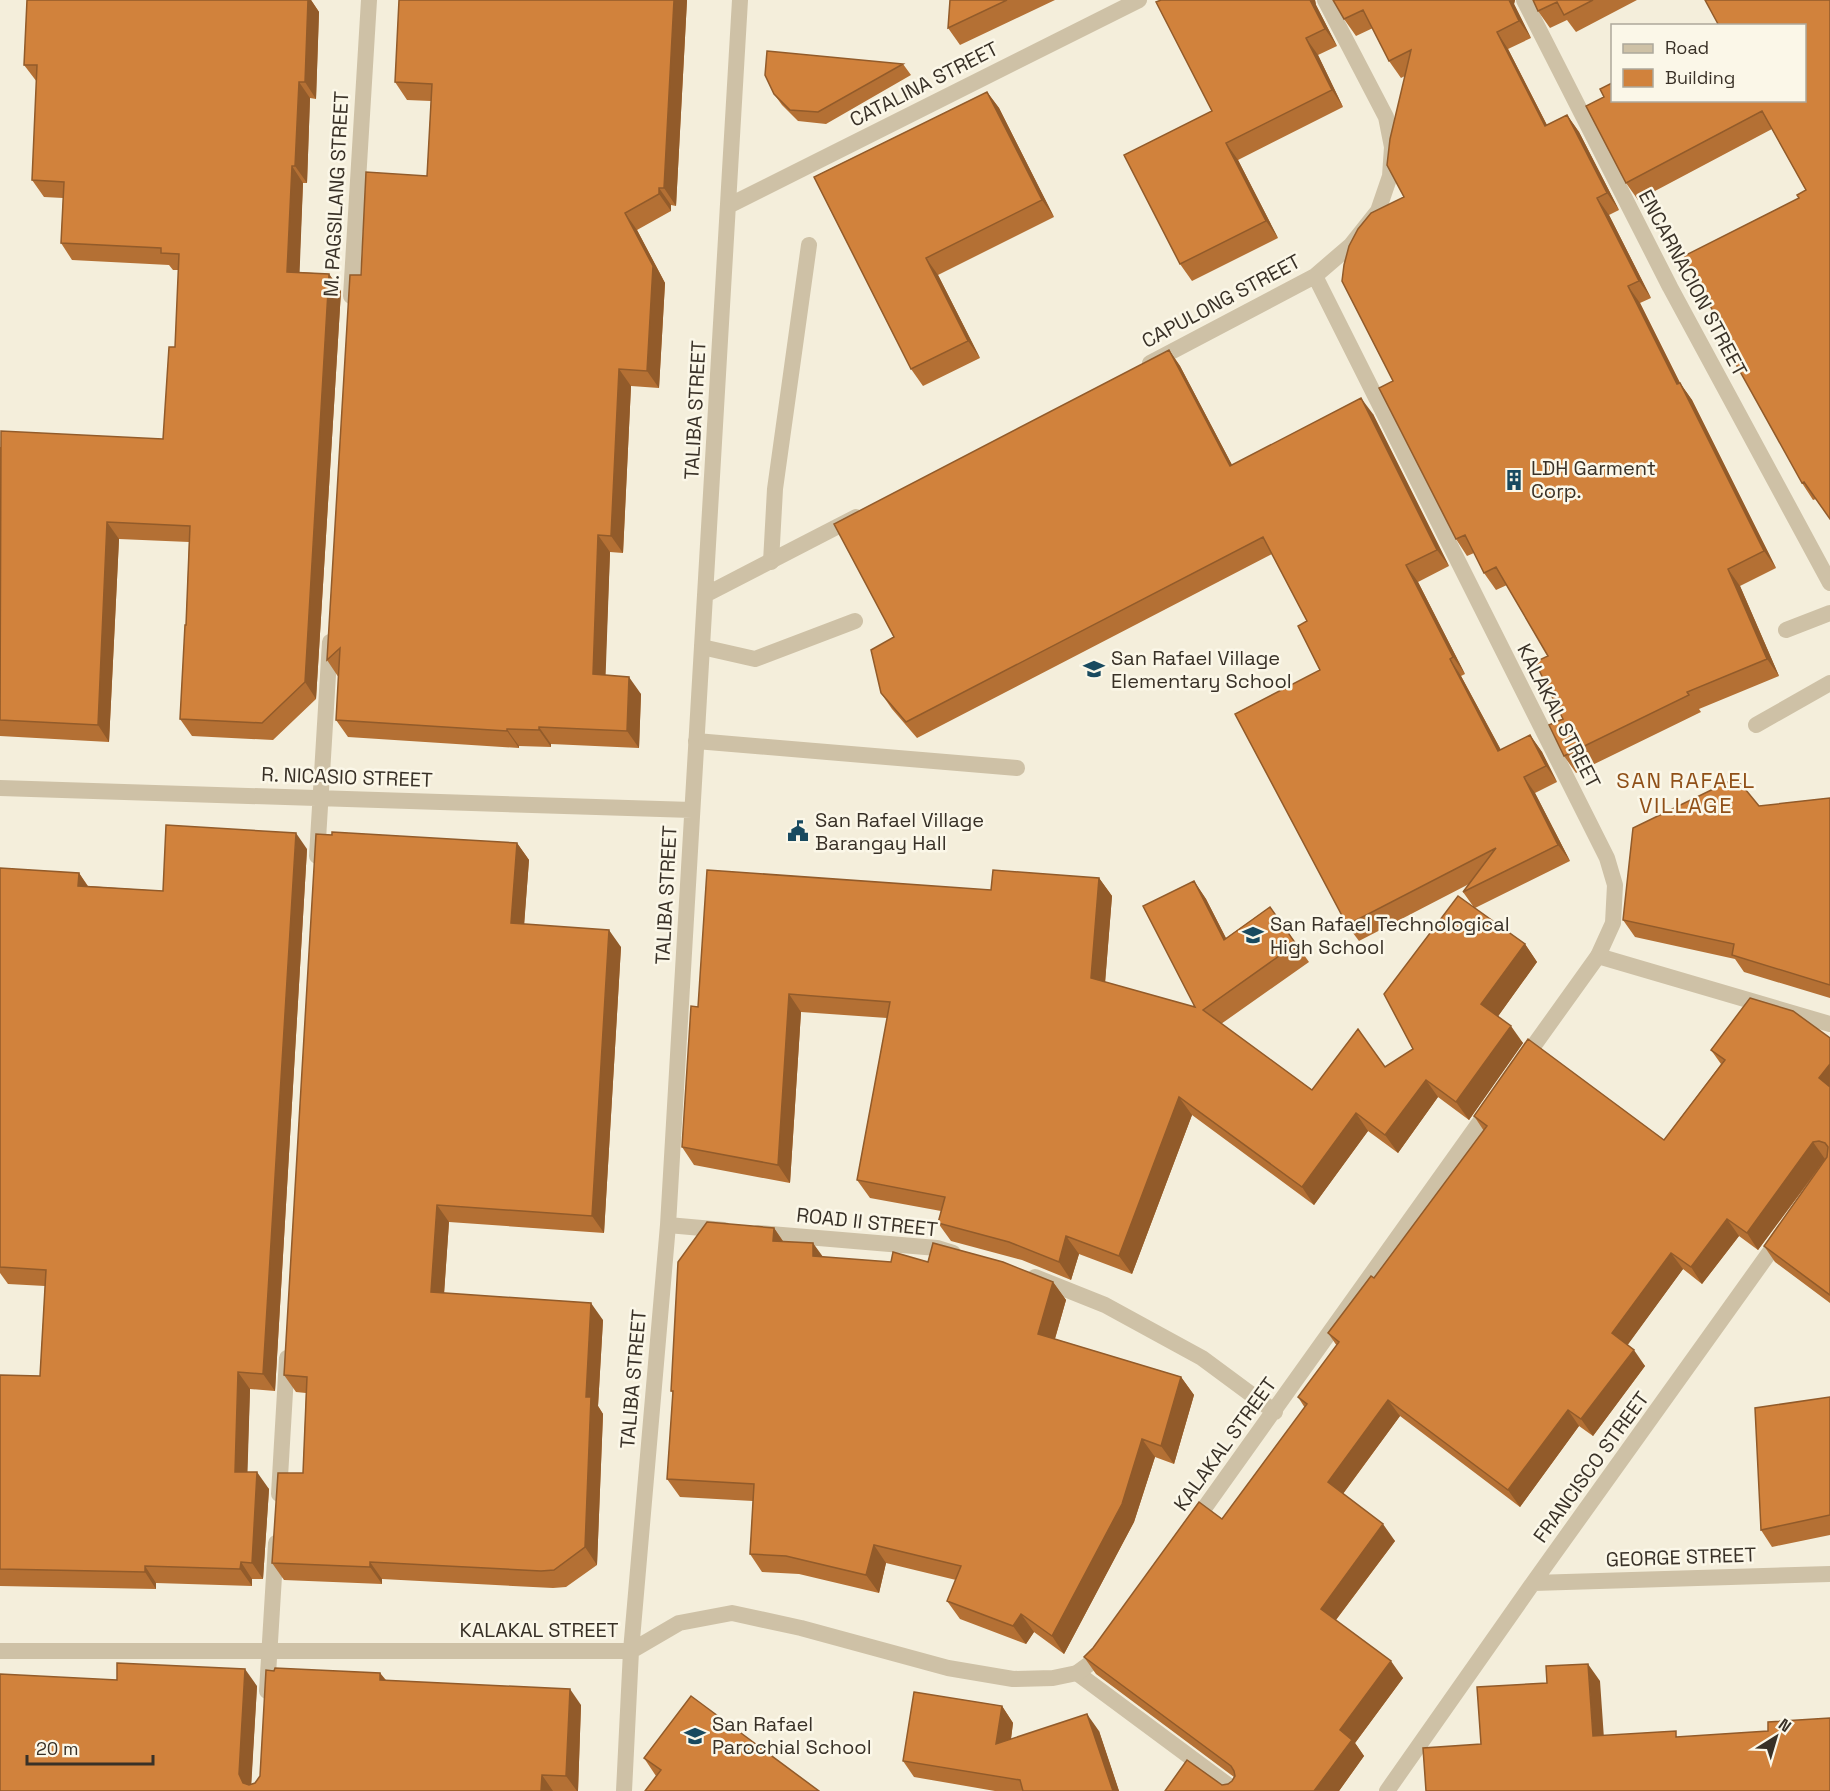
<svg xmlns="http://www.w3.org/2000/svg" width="1830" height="1791" viewBox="0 0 1830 1791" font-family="'Space Grotesk',sans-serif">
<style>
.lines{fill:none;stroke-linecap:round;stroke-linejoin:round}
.service{stroke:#cec1a6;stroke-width:16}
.minor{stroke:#cec1a6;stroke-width:16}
.wall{fill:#b47034}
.shaded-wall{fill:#925b2a}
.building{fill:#d1823c;stroke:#925b2a;stroke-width:1.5}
.labels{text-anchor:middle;stroke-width:5;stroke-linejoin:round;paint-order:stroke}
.street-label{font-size:20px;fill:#393127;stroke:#fbf7e8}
.poi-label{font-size:20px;fill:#393127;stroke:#fbf7e8;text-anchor:start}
.quarter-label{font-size:22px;letter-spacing:1.5px;fill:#905018;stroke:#fbf7e8}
</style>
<rect width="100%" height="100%" fill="#f4eedb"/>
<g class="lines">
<path class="service" d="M771,562L775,489L809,245
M1786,630L1830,613
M702,647L755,659L855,621
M1756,725L1830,683
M696,741L1017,768
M1598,956L1830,1024
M1077,1673L1236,1791"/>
<path class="minor" d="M1524,0L1670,287L1830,583
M728,206L1139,0
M1315,276L1607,858L1615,885L1613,923L1598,956L1522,1062
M351,296L369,0
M1150,363L1315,276L1351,245L1378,211L1390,176L1392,147L1386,117L1325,0
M705,595L856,517
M0,788L692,810
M317,856L330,642
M668,1225L724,1230
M758,1233L937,1248L953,1253
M1035,1277L1105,1305L1202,1358L1275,1412
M279,1494L287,1358
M1193,1524L1492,1105
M1533,1583L1830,1574
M0,1651H631L679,1623L732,1613L801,1628L948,1668L1013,1679L1053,1678L1077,1673L1096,1659L1103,1649
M267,1691L276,1543
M624,1791L631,1651L668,1225L740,0
M1387,1791L1533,1583L1782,1235"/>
</g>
<path class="wall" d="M27,0H311L319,12L316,99L310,98L307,183H303L299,272L329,274L341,291L316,699L273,740L192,736L180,719L186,625L189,542L119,539L109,742L0,736V447L163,439L175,347L179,270H173L169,265L72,260L61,243L63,198L44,197L32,180L37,82L24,65Z
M687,0L676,206L671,205V211L637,230L665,283L659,388L631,386L623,553L610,552L605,675L641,694L639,748L551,744V747L519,746V748L348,737L336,720L339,678L327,660L361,275L427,176L431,101L407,100L395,82Z
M950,0H1055L960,45L948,28Z
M1161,0H1315L1316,5L1337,46L1318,55L1343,107L1238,160L1278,238L1192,281L1180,264L1212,111Z
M1333,0H1515L1514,4L1531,38L1508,49L1547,125L1567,115L1579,132L1619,210L1609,215L1651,298L1640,303L1680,383L1692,400L1776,568L1740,586L1779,676L1699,709L1701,712L1576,773L1564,756L1563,719L1548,656L1507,585L1496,590L1484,573L1474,553L1467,556L1456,539L1393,381L1404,197L1405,76L1401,78L1389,61L1373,28L1356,36L1344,19Z
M1533,0H1637L1576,32L1567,20L1550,28L1538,11Z
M1830,0L1816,499L1813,500L1802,483L1736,355L1799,198L1806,190L1772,129L1638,200L1626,183L1586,106L1804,100L1718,24Z
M903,64L911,75L826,124L798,121L782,105L774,94Z
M987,92L999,108L1054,217L938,275L980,358L923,386L911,369L814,177Z
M1169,350L1180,366L1232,465L1373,414L1449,566L1418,582L1465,674L1461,676L1501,750L1530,735L1542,752L1557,782L1535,793L1570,861L1475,908L1525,944L1537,962L1498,1016L1523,1043L1469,1120L1438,1097L1398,1153L1368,1131L1314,1205L1192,1115L1132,1274L1079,1254L1071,1280L1022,1260L951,1241L938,1223L941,1211L870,1198L857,1180L887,1018L801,1012L790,1183L694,1165L682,1147L698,1007L991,890L1099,878L1112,896L1105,982L1195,1007L1194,881L1206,899L1226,938L1270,907L1309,962L1221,1024L1312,1090L1385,1067L1413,1049L1473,906L1463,892L1469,884L1359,941L1347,925L1320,670L1307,621L1272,554L917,738L892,709L881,693L894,637Z
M1830,798V998L1744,972L1735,959L1635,937L1623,920L1759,806Z
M517,843L529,860L524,924L621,947L604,1233L449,1222L444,1293L603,1320L598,1406L603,1414L597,1565L566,1587L553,1588L382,1579V1584L284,1580L272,1563L303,1473L306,1393L296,1392L284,1375Z
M307,849L275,1391L250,1389L247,1472L269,1489L263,1579H252V1586L156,1583V1589L0,1586V1375L40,1376L45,1286L8,1284L0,1273V868L79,873L88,886L163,891Z
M1830,1038V1303L1775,1262L1764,1246L1826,1159L1758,1250L1739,1236L1702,1284L1683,1269L1627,1345L1645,1366L1593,1436L1579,1426L1520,1507L1400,1416L1343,1494L1395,1541L1336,1620L1403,1678L1355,1743L1364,1756L1339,1791L1222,1785L1228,1784L1232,1781L1234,1777L1096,1674L1084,1657L1222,1519L1305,1408L1298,1397L1337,1346L1328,1333L1374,1278L1484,1131L1474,1116L1664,1140L1721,1064L1711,1050Z
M774,1228L783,1241L823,1257L891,1262H928L1053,1282L1066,1300L1055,1339L1181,1377L1194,1395L1174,1464L1155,1457L1134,1522L1064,1654L1034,1632L1026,1644L960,1619L947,1601L956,1580L886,1563L879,1593L799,1574L762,1572L750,1554L753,1501L680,1497L667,1479L673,1393L671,1391Z
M1830,1397V1535L1772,1547L1761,1530Z
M380,1673L386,1680L581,1705L578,1791H0L257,1686L251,1784L255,1783Z
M1002,1706L1013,1723L1011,1739L1099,1731L1119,1791H995L914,1777L903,1761Z
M644,1758L819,1791L656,1776Z"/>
<path class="shaded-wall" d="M302,0H311L319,12L316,99L305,82Z
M674,0H687L676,206L664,188Z
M1310,0H1315L1316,5L1337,46L1325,29Z
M1509,0H1515L1514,4L1531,38L1519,21Z
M1497,32L1508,49L1556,143L1545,126Z
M1306,38L1318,55L1343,107L1332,90Z
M299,82L310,98L307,183L295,166Z
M987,92L999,108L1054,217L1042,200Z
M1567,115L1579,132L1619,210L1607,193Z
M1226,143L1238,160L1278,238L1266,221Z
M292,166L303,183L299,288L287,272Z
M659,188L671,205V211L659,194Z
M1597,198L1609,215L1651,298L1639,281Z
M625,213L637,230L665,283L659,388L647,371Z
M926,258L938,275L980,358L968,341Z
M329,274L341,291L316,699L305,682Z
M1628,286L1640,303L1689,401L1677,384Z
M1169,350L1180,366L1241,482L1230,466Z
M619,369L631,386L623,553L611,536Z
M1680,383L1692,400L1776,568L1764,551Z
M1361,398L1373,414L1449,566L1437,550Z
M107,522L119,539L109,742L98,725Z
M598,535L610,552L605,692L593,674Z
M1406,565L1418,582L1465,674L1453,657Z
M1728,569L1740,586L1779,676L1767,659Z
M1450,659L1461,676L1510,767L1498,751Z
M629,677L641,694L639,748L627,731Z
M539,727L551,744V747L539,730Z
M507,729L519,746V748L507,731Z
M1530,735L1542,752L1557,782L1546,766Z
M1524,777L1535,793L1570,861L1558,845Z
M296,833L307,849L275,1391L263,1374Z
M517,843L529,860L523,940L511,923Z
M79,873L90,890L78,886Z
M1099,878L1112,896L1104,996L1091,978Z
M1194,881L1206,899L1236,958L1224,940Z
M609,930L621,947L604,1233L592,1216Z
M1525,944L1537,962L1494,1022L1481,1004Z
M789,994L801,1012L790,1183L778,1165Z
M1511,1026L1523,1043L1469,1120L1456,1102Z
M1830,1064V1095L1819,1078Z
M1426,1080L1438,1097L1398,1153L1385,1135Z
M1179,1097L1192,1115L1132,1274L1119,1256Z
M1356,1113L1368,1131L1314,1205L1302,1187Z
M1813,1142L1825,1159L1758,1250L1747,1233Z
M437,1205L449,1222L443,1309L431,1292Z
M1727,1219L1739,1236L1702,1284L1691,1267Z
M774,1228L786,1246L773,1241Z
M1066,1236L1079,1254L1071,1280L1059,1262Z
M813,1243L826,1261L813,1256Z
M1671,1253L1683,1269L1624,1350L1612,1333Z
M1053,1282L1066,1300L1051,1352L1038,1334Z
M591,1303L603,1320L598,1406L603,1414L597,1565L585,1547L586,1397Z
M1634,1350L1645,1366L1593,1436L1581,1419Z
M238,1372L250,1389L247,1488L235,1472Z
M1181,1377L1194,1395L1174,1464L1161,1446Z
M1388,1400L1400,1416L1339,1499L1328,1482Z
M1568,1410L1579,1426L1520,1507L1508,1490Z
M1142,1439L1155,1457L1134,1522L1064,1654L1052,1636Z
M257,1472L269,1489L263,1579L252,1563Z
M1383,1524L1395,1541L1332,1625L1321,1609Z
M874,1545L886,1563L879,1593L866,1575Z
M241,1562L252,1579V1586L240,1569Z
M370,1562L382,1579V1584L370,1567Z
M145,1566L156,1583V1589L145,1572Z
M1021,1614L1034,1632L1026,1644L1013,1626Z
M1391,1661L1403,1678L1355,1743L1364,1756L1339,1791H1314L1340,1730Z
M1588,1664L1600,1681L1605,1753L1593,1736Z
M245,1669L257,1686L251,1790L243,1783L239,1774Z
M380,1673L392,1689L380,1680Z
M570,1689L581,1705L578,1791H577L566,1776Z
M1002,1706L1013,1723L1008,1761L996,1744Z
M1087,1714L1099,1731L1119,1791H1113Z
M542,1775L553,1791H541Z"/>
<path class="building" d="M27,0H308L305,82H299L295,166H292L287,272L329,274L305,682L262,723L180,719L185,625H186L190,526L107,522L98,725L0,720L1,431L163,439L169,347H175L179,254L161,253V248L61,243L64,182L32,180L37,65H24Z
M399,0H674L664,188H659V194L625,213L653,266L647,371L619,369L611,536L598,535L593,674L629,677L627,731L539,727V730L507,729V731L336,720L340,648L327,660L350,275H361L366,172L427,176L432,84L395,82Z
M950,0H1007L948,28Z
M1161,0H1310L1325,29L1306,38L1332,90L1226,143L1266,221L1180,264L1124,155L1212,111L1156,2Z
M1333,0H1509L1519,21L1497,32L1545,126L1567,115L1607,193L1597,198L1639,281L1628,286L1677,384L1680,383L1764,551L1728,569L1767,659L1687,692L1689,695L1564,756L1549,725L1563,719L1535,662L1548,656L1496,567L1484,573L1465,535L1456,539L1379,388L1393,381L1342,281L1344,265L1349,246L1358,229L1371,213L1404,197L1387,165L1390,139L1411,50L1389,61L1363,10L1344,19Z
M1533,0H1593L1564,15L1557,2L1538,11Z
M1705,0H1830V519L1804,482L1802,483L1732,357L1736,355L1684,256L1799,198L1797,195L1806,190L1762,111L1626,183L1586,106L1604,97L1600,89L1612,83V100H1804V26H1716L1718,24Z
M767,51L903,64L818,112L790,110L774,94L765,75Z
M987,92L1042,200L926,258L968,341L911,369L814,177Z
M1169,350L1230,466L1361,398L1437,550L1406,565L1453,657L1450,659L1498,751L1530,735L1546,766L1524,777L1558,845L1463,892L1496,848L1347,925L1235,714L1320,670L1298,626L1307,621L1263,537L906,722L881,693L871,650L894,637L834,524Z
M1736,778L1759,806L1830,798V985L1732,955L1734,944L1623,920L1633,828Z
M166,825L296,833L263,1374L238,1372L235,1472H257L252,1563L241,1562L240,1569L145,1566V1572L0,1569V1375L40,1376L46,1270L0,1267V868L79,873L78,886L163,891Z
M332,832L517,843L511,923L609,930L592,1216L437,1205L431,1292L591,1303L586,1397H591L585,1547L554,1570L541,1571L370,1562V1567L272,1563L278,1473H303L307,1377L284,1375L316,834L332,835Z
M707,870L991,890L993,870L1099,878L1091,978L1195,1007L1143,906L1194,881L1224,940L1270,907L1296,944L1203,1010L1312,1090L1358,1029L1385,1067L1413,1049L1384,994L1458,896L1525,944L1481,1004L1511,1026L1456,1102L1426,1080L1385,1135L1356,1113L1302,1187L1179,1097L1119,1256L1066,1236L1059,1262L1009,1242L938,1223L945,1197L857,1180L890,1002L789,994L778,1165L682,1147L691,1006L698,1007Z
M1750,998L1793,1011L1830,1038V1064L1819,1078L1830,1087V1295L1764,1246L1827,1157L1828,1147L1825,1143L1819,1141L1813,1142L1747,1233L1727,1219L1691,1267L1671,1253L1612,1333L1634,1350L1581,1419L1568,1410L1508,1490L1388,1400L1328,1482L1383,1524L1321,1609L1391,1661L1340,1730L1352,1740L1314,1791H1165L1187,1760L1222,1785L1228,1784L1232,1781L1235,1776L1234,1771L1231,1766L1084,1657L1093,1648L1199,1502L1222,1519L1307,1404L1298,1397L1339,1342L1328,1333L1371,1276L1374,1278L1487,1126L1474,1116L1528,1039L1664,1140L1725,1060L1711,1050Z
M707,1222L774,1228L773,1241L813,1243V1256L891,1262L893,1252L928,1262L933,1243L1003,1262L1053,1282L1038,1334L1181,1377L1161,1446L1142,1439L1122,1504L1052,1636L1021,1614L1013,1626L947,1601L961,1566L874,1545L866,1575L786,1556L750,1554L754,1484L667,1479L673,1391H671L678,1262Z
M1830,1397V1515L1761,1530L1755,1408Z
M117,1663L245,1669L239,1774L243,1783L249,1785L255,1783L260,1776L266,1670L274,1671L275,1668L380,1673V1680L570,1689L566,1776L542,1775L541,1791H0V1674L117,1680Z
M1588,1664L1593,1736L1676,1731V1737L1768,1731V1722L1830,1718V1791H1426L1423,1748L1481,1744L1477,1687L1547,1683L1546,1666Z
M914,1692L1002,1706L996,1744L1087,1714L1113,1791H1023L1020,1780L903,1761Z
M691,1696L819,1791H645L661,1770L644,1758Z"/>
<defs>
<symbol id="building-bare" viewBox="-9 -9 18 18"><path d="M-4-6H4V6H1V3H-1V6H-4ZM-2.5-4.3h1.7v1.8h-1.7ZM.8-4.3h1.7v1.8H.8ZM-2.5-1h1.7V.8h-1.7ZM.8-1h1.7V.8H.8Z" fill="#194a5f" stroke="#fbf7e8" stroke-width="2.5" paint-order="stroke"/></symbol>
<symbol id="school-bare" viewBox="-9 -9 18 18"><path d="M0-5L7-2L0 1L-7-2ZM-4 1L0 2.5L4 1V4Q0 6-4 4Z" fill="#194a5f" stroke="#fbf7e8" stroke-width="2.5" paint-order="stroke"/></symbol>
<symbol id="civic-bare" viewBox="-9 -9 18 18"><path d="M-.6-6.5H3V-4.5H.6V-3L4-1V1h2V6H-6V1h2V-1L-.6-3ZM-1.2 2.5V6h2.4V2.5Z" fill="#194a5f" stroke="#fbf7e8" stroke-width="2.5" paint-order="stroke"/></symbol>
</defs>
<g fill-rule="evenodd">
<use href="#building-bare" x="1499" y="465" width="30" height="30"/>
<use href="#school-bare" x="1079" y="654" width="30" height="30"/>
<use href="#civic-bare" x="783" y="816" width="30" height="30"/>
<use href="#school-bare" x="1238" y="920" width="30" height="30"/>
<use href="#school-bare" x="680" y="1721" width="30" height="30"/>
</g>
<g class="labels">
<g class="street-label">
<text transform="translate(924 84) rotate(-27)" y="7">CATALINA STREET</text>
<text transform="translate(336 194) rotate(-87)" y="7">M. PAGSILANG STREET</text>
<text transform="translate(1693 283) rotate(62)" y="7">ENCARNACION STREET</text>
<text transform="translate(1221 301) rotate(-28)" y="7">CAPULONG STREET</text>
<text transform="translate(695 410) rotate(-87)" y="7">TALIBA STREET</text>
<text transform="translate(1559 716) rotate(63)" y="7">KALAKAL STREET</text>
<text transform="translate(347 777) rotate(2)" y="7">R. NICASIO STREET</text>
<text transform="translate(666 895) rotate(-87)" y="7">TALIBA STREET</text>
<text transform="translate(867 1222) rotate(6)" y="7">ROAD II STREET</text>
<text transform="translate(633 1379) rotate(-85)" y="7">TALIBA STREET</text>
<text transform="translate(1225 1444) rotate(-54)" y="7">KALAKAL STREET</text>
<text transform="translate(1591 1467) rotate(-54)" y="7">FRANCISCO STREET</text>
<text transform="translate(1681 1557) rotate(-2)" y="7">GEORGE STREET</text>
<text x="539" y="1637">KALAKAL STREET</text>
</g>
<g class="poi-label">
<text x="1531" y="475">LDH Garment<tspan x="1531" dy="23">Corp.</tspan></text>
<text x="1111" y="665">San Rafael Village<tspan x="1111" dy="23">Elementary School</tspan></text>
<text x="815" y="827">San Rafael Village<tspan x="815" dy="23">Barangay Hall</tspan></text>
<text x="1270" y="931">San Rafael Technological<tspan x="1270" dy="23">High School</tspan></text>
<text x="712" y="1731">San Rafael<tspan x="712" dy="23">Parochial School</tspan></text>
</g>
<g class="quarter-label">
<text x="1686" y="788">SAN RAFAEL<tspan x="1686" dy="25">VILLAGE</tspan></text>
</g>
</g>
<rect x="1611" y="24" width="195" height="78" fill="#fbf7e8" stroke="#ada89b" stroke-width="1.5"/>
<rect x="1623" y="44" width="30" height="9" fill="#cec1a6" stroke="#ada89b" stroke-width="1.5"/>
<text x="1665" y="54" font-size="18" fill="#393127">Road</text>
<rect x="1623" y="69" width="30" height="18" fill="#d1823c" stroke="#ada89b" stroke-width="1.5"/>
<text x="1665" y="84" font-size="18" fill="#393127">Building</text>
<g transform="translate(1776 1737) rotate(37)" stroke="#fbf7e8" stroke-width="4.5" paint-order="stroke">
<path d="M0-4.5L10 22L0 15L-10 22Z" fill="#393127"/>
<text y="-9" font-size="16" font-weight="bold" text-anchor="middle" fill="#393127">N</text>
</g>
<path d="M27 1755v9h126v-9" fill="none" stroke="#393127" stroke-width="3"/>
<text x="36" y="1755" font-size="18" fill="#393127" stroke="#fbf7e8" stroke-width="4.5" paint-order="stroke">20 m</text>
</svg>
